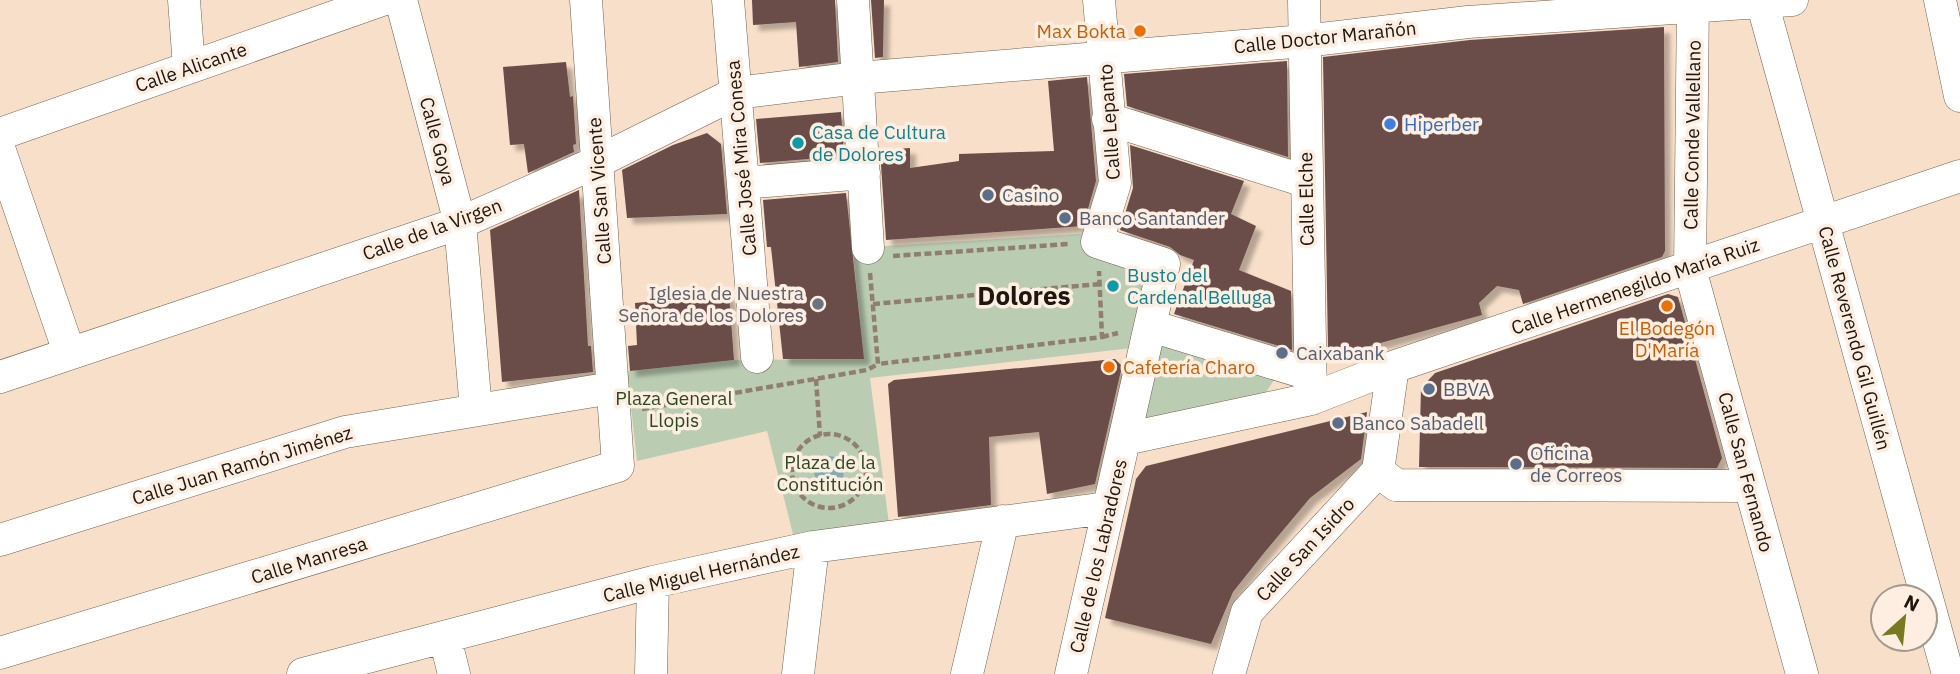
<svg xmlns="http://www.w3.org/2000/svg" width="1960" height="674" viewBox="0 0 1960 674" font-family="'IBM Plex Sans',sans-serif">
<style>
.green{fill:#bacdb3}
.water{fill:#82adb5}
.building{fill:#6a4d48;filter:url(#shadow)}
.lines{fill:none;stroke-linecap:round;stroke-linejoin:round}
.minor-casing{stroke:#75604d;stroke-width:33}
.path{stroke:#907f70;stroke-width:4.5;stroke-dasharray:7 3.5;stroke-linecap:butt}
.minor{stroke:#fff;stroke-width:32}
.food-dot{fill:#e8710a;stroke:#fdeee1;stroke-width:2.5}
.shop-dot{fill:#3f7fe0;stroke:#fdeee1;stroke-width:2.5}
.culture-dot{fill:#0f9aa8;stroke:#fdeee1;stroke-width:2.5}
.service-dot{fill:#5c6f8a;stroke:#fdeee1;stroke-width:2.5}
.worship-dot{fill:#6b7280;stroke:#fdeee1;stroke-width:2.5}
.labels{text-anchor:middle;stroke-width:7;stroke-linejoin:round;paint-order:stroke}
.food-label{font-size:19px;fill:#c56008;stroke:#fdeee1;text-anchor:end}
.street-label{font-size:19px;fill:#1f170f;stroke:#fdeee1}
.shop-label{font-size:19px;fill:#366cbe;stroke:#fdeee1;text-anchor:start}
.culture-label{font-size:19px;fill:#0d838f;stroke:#fdeee1;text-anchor:start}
.service-label{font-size:19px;fill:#4e5e75;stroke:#fdeee1;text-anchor:start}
.worship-label{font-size:19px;fill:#5b616d;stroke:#fdeee1;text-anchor:end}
.park-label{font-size:19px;fill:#2b491e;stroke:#fdeee1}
.district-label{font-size:26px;font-weight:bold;fill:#1f170f;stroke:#fdeee1}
</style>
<defs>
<filter id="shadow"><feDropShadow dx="6" dy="6" stdDeviation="2" flood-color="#0004"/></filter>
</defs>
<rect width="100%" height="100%" fill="#f8dfc9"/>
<path class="green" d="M1093,233L1158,268L1141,347L870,378L889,524L794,538L767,431L637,461L627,371L734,360L863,359L853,248Z
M1158,329L1282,368L1260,401L1135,430Z"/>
<path class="water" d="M814 471a15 15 0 1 1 30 0a15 15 0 1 1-30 0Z"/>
<path class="building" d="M752,0H835L838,62L799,67L796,22L753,25Z
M871,0H884L883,57L875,58Z
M1664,27L1665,251L1662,257L1523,304L1519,290L1497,286L1479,303L1482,315L1337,355L1328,348L1323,57L1470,40Z
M1287,61L1288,157L1127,106L1124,74Z
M566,62L570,97L573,96L576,144L573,145L574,152L528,173L524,144L510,145L503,67Z
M1087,77L1096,181L1083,226L886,240L880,150L910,148V168L959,161V154L1054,151L1048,81Z
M841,112L844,156L760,163L756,119Z
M707,133L721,144L727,214L627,218L622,170L673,145Z
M1130,145L1244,181L1231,214L1256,226L1239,270L1291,291L1292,350L1174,314L1194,260L1180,255L1170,247L1120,230L1133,188Z
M579,190L588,346H591L593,372L502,382L490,230Z
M846,193L864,359H783L771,247H767L763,200Z
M729,294L734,360L630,371L628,346L637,345L635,303Z
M1668,294L1678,297L1722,458L1717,468L1419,467L1421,388L1435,373Z
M1115,359L1122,366L1095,484L1047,494L1039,432L989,437L991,505L898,517L888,384L894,380Z
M1367,412L1361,459L1310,498L1264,553L1233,592L1211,644L1105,618L1136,479L1146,466Z"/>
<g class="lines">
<defs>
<path id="minor" d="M184,0L189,67
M401,0L460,223L476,410
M728,0L757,357
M853,0L868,248
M1304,0L1311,399
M1693,0L1690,269L1802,674
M1940,0L1960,96
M1762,2L1948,674
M1108,119L1305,181
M0,134L382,0
M0,151L69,352
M743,183L864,173
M1151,326L1309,374
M1393,367L1378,471L1396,485L1749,486
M0,377L460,223L597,162L736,93L858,78L1304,41L1468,22L1792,0
M1125,439L1311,399L1393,367L1960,176
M0,540L345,432L612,388
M445,638L454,674
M0,653L618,466L586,0
M303,674L653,582L813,547L1107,508
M651,674L653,582
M798,674L813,547
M967,674L1003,521
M1071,674L1164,264L1097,242L1115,183L1099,0
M1229,674L1247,612L1378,471"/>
</defs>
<use href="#minor" class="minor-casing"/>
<path class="path" d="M893,256L1069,244
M870,273L878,364L1102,337L1099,271
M873,304L1100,284
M1102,337L1118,333
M816,379L820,436
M642,409L867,370L878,364
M792 471a37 37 0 1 1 74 0a37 37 0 1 1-74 0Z"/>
<use href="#minor" class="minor"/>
</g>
<g class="food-dot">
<circle cx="1140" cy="31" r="7"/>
<circle cx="1667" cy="306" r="7"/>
<circle cx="1109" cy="367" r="7"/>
</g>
<circle class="shop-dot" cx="1390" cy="124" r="7"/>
<g class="culture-dot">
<circle cx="798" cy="143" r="7"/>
<circle cx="1113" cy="286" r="7"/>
</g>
<g class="service-dot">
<circle cx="988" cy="195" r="7"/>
<circle cx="1065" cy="218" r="7"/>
<circle cx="1282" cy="353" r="7"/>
<circle cx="1429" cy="389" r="7"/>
<circle cx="1338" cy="423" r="7"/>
<circle cx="1516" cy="464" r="7"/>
</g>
<circle class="worship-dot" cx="818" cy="304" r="7"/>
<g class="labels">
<g class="food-label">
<text x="1126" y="38">Max Bokta</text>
<text x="1667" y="335" text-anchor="middle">El Bodegón<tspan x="1667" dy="22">D'María</tspan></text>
<text x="1123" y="374" text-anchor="start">Cafetería Charo</text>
</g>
<g class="street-label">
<text transform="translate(1325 37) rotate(-6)" y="7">Calle Doctor Marañón</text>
<text transform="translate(191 67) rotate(-19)" y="7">Calle Alicante</text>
<text transform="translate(1109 122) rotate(-94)" y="7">Calle Lepanto</text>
<text transform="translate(1692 135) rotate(-89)" y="7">Calle Conde Vallellano</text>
<text transform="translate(438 141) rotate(75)" y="7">Calle Goya</text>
<text transform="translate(741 158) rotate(-95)" y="7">Calle José Mira Conesa</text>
<text transform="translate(599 191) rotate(-94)" y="7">Calle San Vicente</text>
<text transform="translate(1306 199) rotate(-91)" y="7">Calle Elche</text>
<text transform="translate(432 229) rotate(-20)" y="7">Calle de la Virgen</text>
<text transform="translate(1635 286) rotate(-19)" y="7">Calle Hermenegildo María Ruiz</text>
<text transform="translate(1855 338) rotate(75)" y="7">Calle Reverendo Gil Guillén</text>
<text transform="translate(242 465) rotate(-17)" y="7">Calle Juan Ramón Jiménez</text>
<text transform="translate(1746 472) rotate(75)" y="7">Calle San Fernando</text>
<text transform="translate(1305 549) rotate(-47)" y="7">Calle San Isidro</text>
<text transform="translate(1098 556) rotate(-77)" y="7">Calle de los Labradores</text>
<text transform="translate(309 560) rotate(-17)" y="7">Calle Manresa</text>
<text transform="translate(701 573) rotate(-13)" y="7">Calle Miguel Hernández</text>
</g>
<g class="shop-label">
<text x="1404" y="131">Hiperber</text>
</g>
<g class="culture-label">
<text x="812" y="139">Casa de Cultura<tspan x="812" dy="22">de Dolores</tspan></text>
<text x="1127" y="282">Busto del<tspan x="1127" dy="22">Cardenal Belluga</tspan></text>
</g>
<g class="service-label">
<text x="1002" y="202">Casino</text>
<text x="1079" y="225">Banco Santander</text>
<text x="1296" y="360">Caixabank</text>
<text x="1443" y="396">BBVA</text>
<text x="1352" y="430">Banco Sabadell</text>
<text x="1530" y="460">Oficina<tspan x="1530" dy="22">de Correos</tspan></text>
</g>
<g class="worship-label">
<text x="804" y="300">Iglesia de Nuestra<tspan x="804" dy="22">Señora de los Dolores</tspan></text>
</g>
<g class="park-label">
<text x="674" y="405">Plaza General<tspan x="674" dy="22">Llopis</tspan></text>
<text x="830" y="469">Plaza de la<tspan x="830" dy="22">Constitución</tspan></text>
</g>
<g class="district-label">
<text x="1024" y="305">Dolores</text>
</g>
</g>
<g transform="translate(1904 618) rotate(27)"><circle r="33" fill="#fdeee1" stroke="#a4988d" stroke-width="2"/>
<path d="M0-5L12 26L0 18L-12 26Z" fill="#787a21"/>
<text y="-10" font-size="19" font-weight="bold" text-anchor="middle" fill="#1f170f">N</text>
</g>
</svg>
